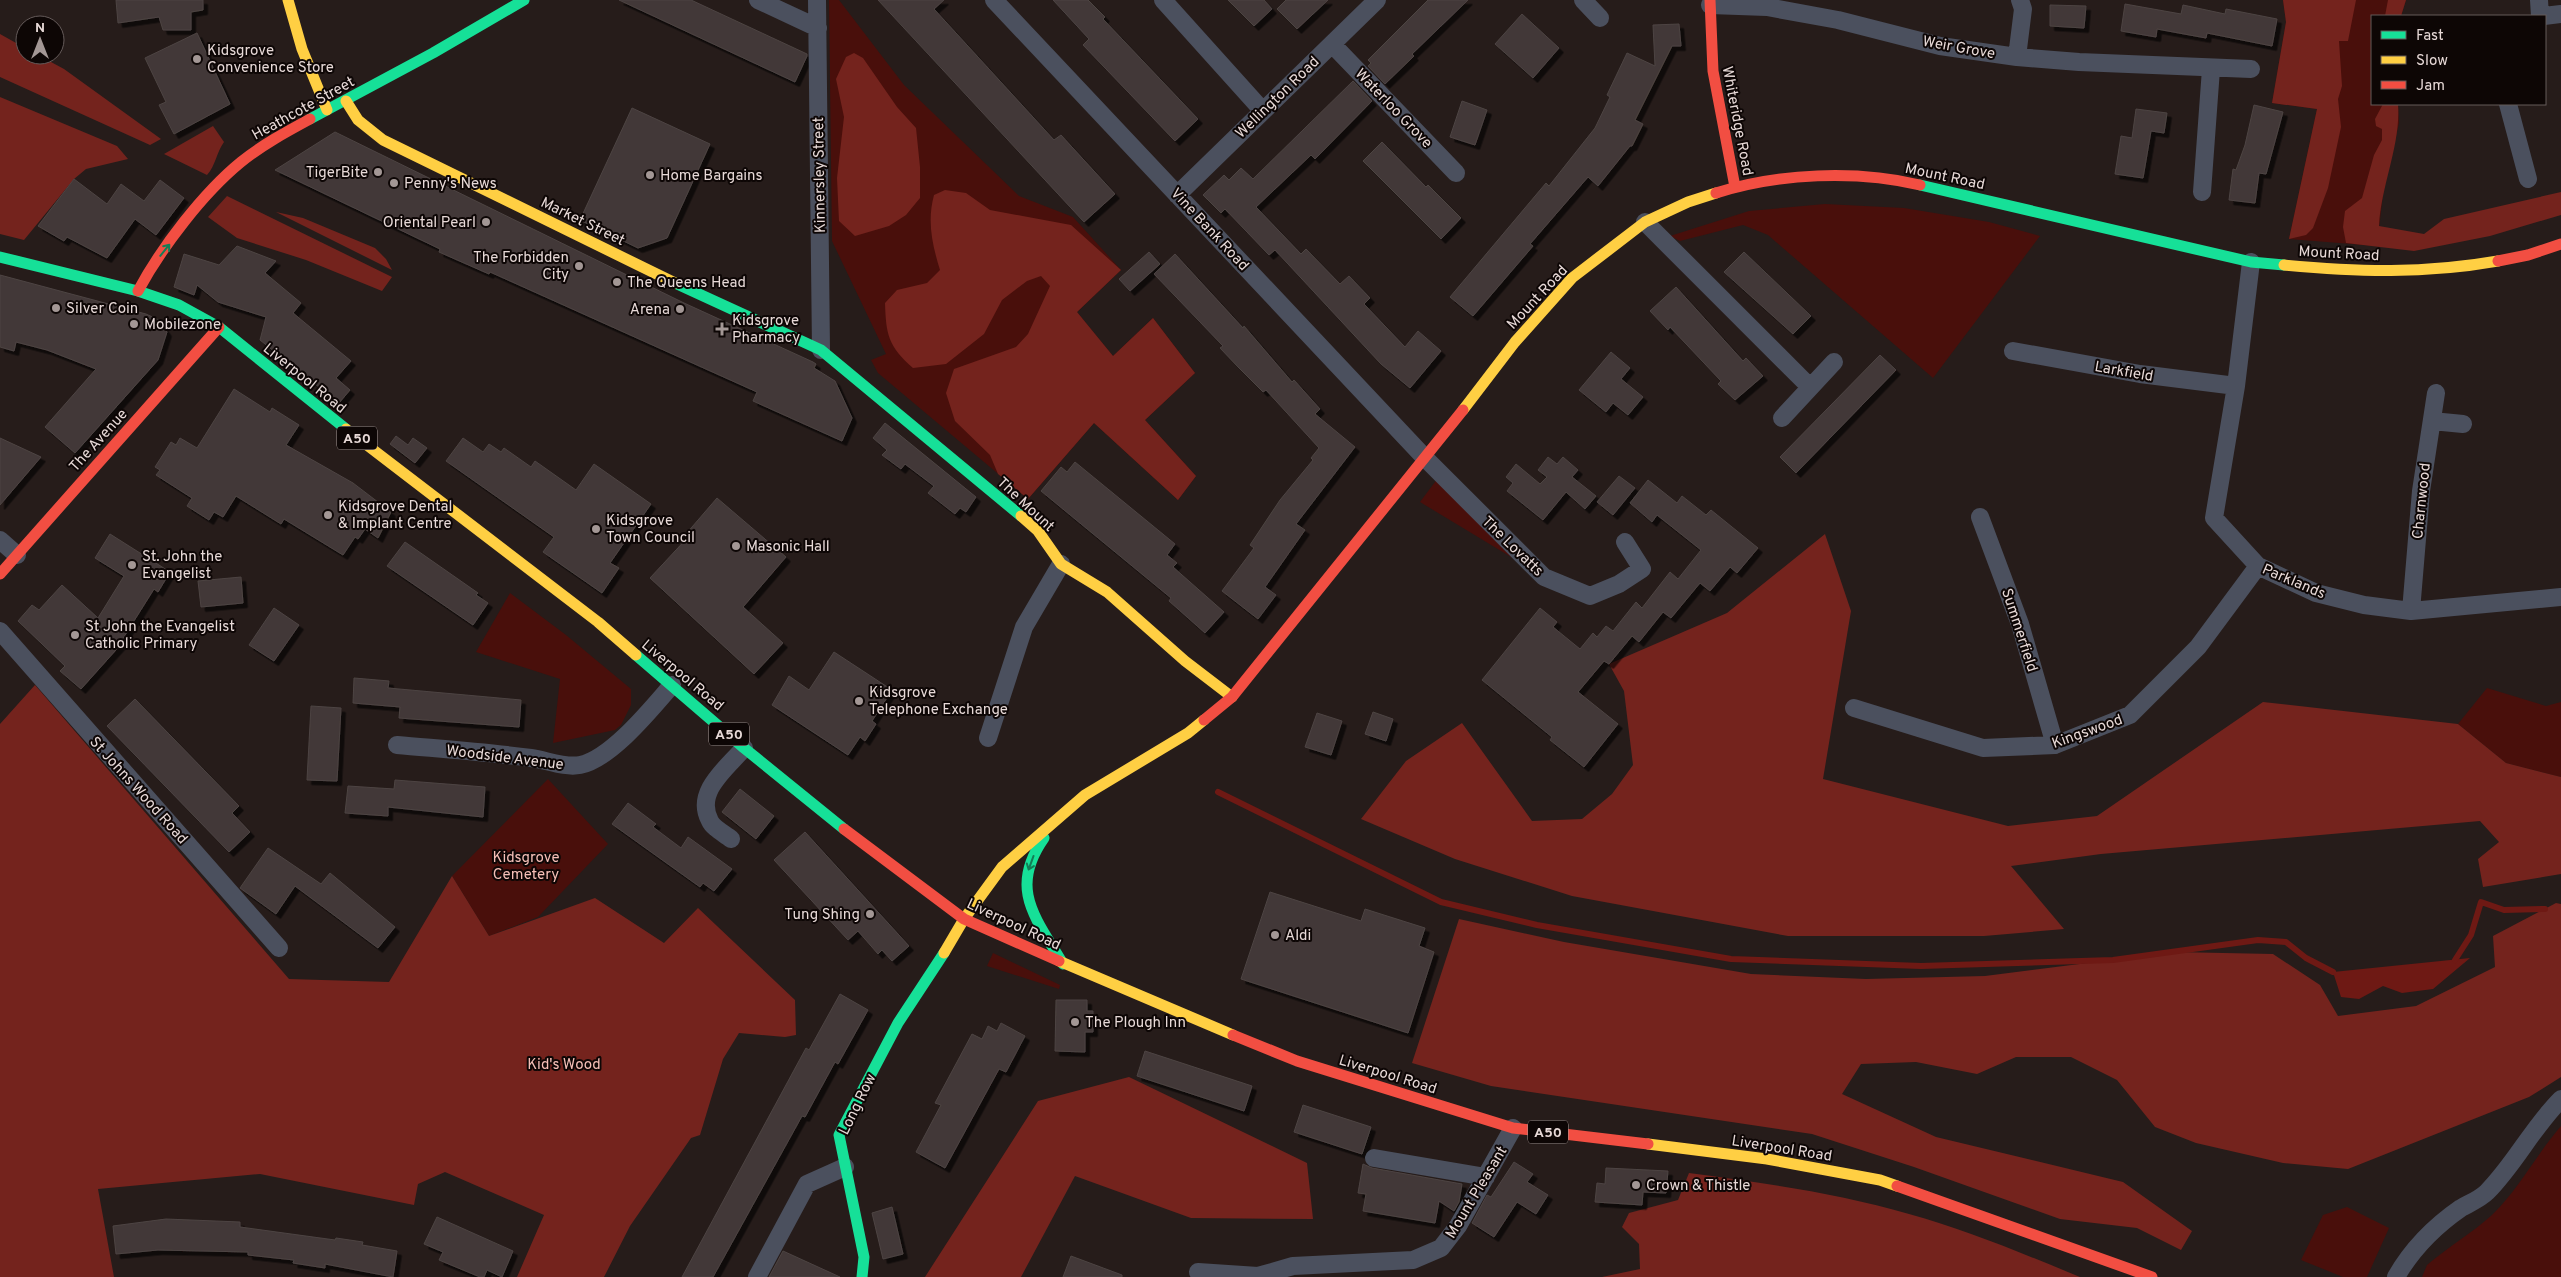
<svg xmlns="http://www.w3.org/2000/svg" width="2561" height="1277" viewBox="0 0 2561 1277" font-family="Overpass,sans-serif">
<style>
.green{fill:#490f0b}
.forest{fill:#74231d}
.water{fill:#6e1914}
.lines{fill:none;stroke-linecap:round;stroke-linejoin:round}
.stream{stroke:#6e1914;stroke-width:6}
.building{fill:#423837;stroke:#4d4443;filter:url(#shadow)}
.street{stroke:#4b505e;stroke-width:18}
.fast{stroke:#16e098;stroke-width:11}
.slow{stroke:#ffcf43;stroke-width:11}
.jam{stroke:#f24e42;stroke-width:11}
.oneway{stroke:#127e56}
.poi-dot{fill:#a39795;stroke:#0d0605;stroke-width:2}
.labels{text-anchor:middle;stroke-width:4;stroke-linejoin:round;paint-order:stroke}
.shield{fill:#0d0605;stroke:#a69a98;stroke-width:1}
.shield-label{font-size:14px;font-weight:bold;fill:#e7d9d7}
.street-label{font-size:15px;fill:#e7d9d7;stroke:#0d0605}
.poi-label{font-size:15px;fill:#e7d9d7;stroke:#0d0605;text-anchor:start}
.park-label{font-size:15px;fill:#f5bfb7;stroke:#0d0605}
</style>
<defs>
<filter id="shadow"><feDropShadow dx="4.5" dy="4.5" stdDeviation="0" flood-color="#0009"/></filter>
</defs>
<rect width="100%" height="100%" fill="#261c1a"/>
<path class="green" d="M829,0H839L904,85L1019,196L1073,217L1121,270L1077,312L1113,356L1153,318L1195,373L1145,420L1196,476L1178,500L1094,423L1028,499L878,373L871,360L886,354L832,241Z
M2283,0H2406L2401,16H2372V104H2398L2399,123L2383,194L2377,246L2289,239L2317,109L2272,103L2286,22Z
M1825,204L1904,208L1989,222L2040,236L1933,378L1768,235L1743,225L1680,241L1670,236L1749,211Z
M1441,474L1544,577L1420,502Z
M510,593L566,635L631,689V705L621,725L615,730L553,743L560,679L476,652Z
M2487,688L2546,706L2561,702V777L2506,763L2458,724Z
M548,779L608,844L538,917L489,936L452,876Z
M993,953L1060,985L1059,989L987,966Z
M2561,1126V1277H2422L2427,1265C2448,1247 2472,1233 2492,1215C2519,1189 2536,1155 2561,1126Z
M2347,1207L2389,1228L2367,1277H2343L2301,1260L2323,1215Z"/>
<path class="forest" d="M2283,0H2356L2348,41H2339L2342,86L2338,99L2341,127L2328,188L2313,228L2306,235L2289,239L2317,109L2272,103L2286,22Z
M2388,0H2406L2401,16H2385Z
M0,34L25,48V55H38L64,69L161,139L150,145L0,77Z
M854,53L863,58L897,107L916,128L920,167V198L906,215L889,226L855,236L839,221L837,178L844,117L836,79L846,57Z
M0,97L117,146L128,159L86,169L74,179L24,240L0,234Z
M2383,104H2398C2401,145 2381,185 2379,226L2424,234L2444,219L2561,192V215L2490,236L2414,251L2346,243L2343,227L2345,211L2362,198L2374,155L2382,140V129L2376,126L2375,119Z
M213,126L224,142C216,153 216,165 207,175L164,154Z
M945,190L966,193L990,210L1071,225L1121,270L1077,312L1113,356L1153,318L1195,373L1145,420L1196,476L1178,500L1094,423L1028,499L998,474L990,455L955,421L946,393L954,369L1016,347L1028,334L1050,286L1041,276L1027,281L1002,300L984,334L946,364L913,368C888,346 886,334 885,303L897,290L927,283L940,270C932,244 927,221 934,195Z
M227,196L392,277L382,291L306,260L237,238L208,217Z
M276,212L303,218L375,248L386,259L392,270Z
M1825,534L1851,611L1823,779L2008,826L2097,816L2263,702L2458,724L2506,763L2561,777V874L2483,887L2478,859L2499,842L2480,821L2101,854L2011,866L2064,929L1984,936H1788L1572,896L1455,859L1361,819L1406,761L1462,723L1532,821L1582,819L1612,794L1633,765L1624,691L1609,664L1727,613Z
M35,685L289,979L389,982L452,876L489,936L595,898L664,943L698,908L795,1000L796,1035L785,1037L739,1033L723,1059L700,1135L691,1138L630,1226L604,1277H517L544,1215L445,1172L418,1184L414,1205L260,1174L98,1189L114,1277H0V724Z
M2556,903L2561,904V1077L2529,1097L2348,1169L2283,1163L2196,1143L2155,1127L2117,1080L2071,1057H2016L1977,1074L1916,1062L1861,1064L1842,1094L1936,1137L2123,1182L2192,1231L2181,1250L2137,1228L2060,1219L1914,1167L1812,1134L1491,1086L1412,1063L1459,919L1564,942L1751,974L1866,979L1985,976L2174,952L2273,954L2320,985L2338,1016L2416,1006L2495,967L2493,936Z
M1129,1077L1307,1163L1313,1219L1191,1218L1075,1176L1021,1277H925L1038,1101Z
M1689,1173C1763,1183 1837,1193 1909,1214C1967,1230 2024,1254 2080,1277H1602L1640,1269L1639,1244L1622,1227L1629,1213L1678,1200Z"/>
<path class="water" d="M2470,958L2433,989L2402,993L2383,986L2359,999L2341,997L2333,972Z"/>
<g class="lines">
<path class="stream" d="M1218,792L1441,902L1537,925L1731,959L1921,966L2113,960L2258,940L2286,942L2306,958L2333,972
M2455,960L2471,935L2481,902L2504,910L2545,909"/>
</g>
<path class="building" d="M116,0H203V10L191,12V30H163L159,17L118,23Z
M619,0H691L807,54V56L795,82Z
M878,0H944L934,9L1054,140L1061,135L1115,194L1084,222Z
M1053,0H1088L1105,17L1103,19L1198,119L1175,141L1083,45L1089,39Z
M1228,0H1264L1272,9L1254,26Z
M1286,0H1328L1297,29L1277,9Z
M1428,0H1468L1412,54L1414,56L1385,84L1368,66L1371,63L1368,60Z
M2125,4L2181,14L2183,5L2225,14L2226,9L2277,19L2272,46L2207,33L2206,38L2157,29L2156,37L2121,31Z
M2050,5L2086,6L2084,28L2050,26Z
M1522,14L1559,48L1533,78L1495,44Z
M1679,24L1681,46H1672L1635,120L1643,124L1632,146H1630L1598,186L1588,177L1530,244L1533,246L1473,316L1450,297L1546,183L1549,186L1595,128L1610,97L1607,95L1627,53L1655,66L1653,25Z
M197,33L230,104L174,134L159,105L166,102L145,58Z
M1353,81L1372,101L1315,159L1311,155L1256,207L1301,254L1306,249L1340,284L1349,276L1370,298L1364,304L1405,347L1418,331L1441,351L1410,388L1381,364L1275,250L1269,255L1225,209L1221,213L1203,195L1224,175L1229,180L1241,168L1253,179Z
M1462,101L1487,110L1475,145L1450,137Z
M2254,105L2283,112L2266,174L2259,173L2255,203L2229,200L2233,169L2236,170L2245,145Z
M632,108L710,144L667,238L638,248L580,220Z
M2136,109L2167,113L2164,133L2151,131L2143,178L2115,174L2121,136L2132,138Z
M335,132L684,303L813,362L816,364L814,368L835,381L852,418L842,441L753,401L757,392L490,272L489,274L439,252L440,249L275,170Z
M1382,142L1426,187L1428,185L1461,218L1441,239L1363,161Z
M74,179L107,204L121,184L144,201L160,180L184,198L156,235L135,219L107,258L67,237L64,241L38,226Z
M237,246L276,261L265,273L301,303L293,313L351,361L336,378L350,390L339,403L260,340L266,317L218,302L197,285L194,295L174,287L184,254L219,265Z
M1149,252L1160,264L1130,291L1119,279Z
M1744,252L1811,316L1793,334L1724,272Z
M1175,254L1243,328L1244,326L1292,382L1294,380L1320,409L1315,414L1355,447L1296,524L1305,530L1265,587L1276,595L1258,619L1222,591L1254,548L1250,545L1280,500L1313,460L1311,458L1319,448L1266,390L1263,392L1239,368L1220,348L1223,346L1154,274Z
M0,275L146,314L159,320L167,332L158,360L75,453L45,427L96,369L47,350L16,342L14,351L0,347Z
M1676,287L1743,361L1746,358L1763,376L1735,400L1718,384L1721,381L1670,327L1668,330L1650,311Z
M1611,352L1630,368L1621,379L1643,397L1628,415L1613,403L1606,412L1579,390Z
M1880,355L1896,370L1796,473L1780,457Z
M234,389L270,412L272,408L299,425L286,445L353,483L391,512L378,538L365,529L358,539L355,537L343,555L284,519L281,524L236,496L223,517L214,512L209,520L187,506L192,498L156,475L160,470L155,467L171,442L176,445L180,438L197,448Z
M885,423L976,497L966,512L960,508L955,514L928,493L934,486L905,464L901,469L882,455L887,450L873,438Z
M396,436L408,445L413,438L427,448L415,463L390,444Z
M0,438L41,457L0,505Z
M463,438L483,452L489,444L501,452L504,448L531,467L535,461L576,490L594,464L651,504L610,563L619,568L602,593L543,552L554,537L446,461Z
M1548,457L1557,464L1563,457L1578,470L1572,477L1596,496L1585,509L1566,492L1543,520L1507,491L1513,483L1506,477L1516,464L1540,484L1547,477L1538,470Z
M1075,462L1175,544L1167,555L1177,563L1173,567L1224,612L1205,633L1169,601L1171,598L1041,491L1061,467L1067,472Z
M1619,476L1635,488L1613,515L1597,502Z
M1648,480L1677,503L1682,496L1706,515L1711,510L1758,548L1737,573L1730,567L1710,591L1700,583L1671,618L1663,612L1639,642L1632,636L1609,664L1604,661L1578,692L1618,724L1584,767L1550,740L1552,737L1482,680L1540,608L1557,622L1553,627L1580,649L1593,633L1597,637L1606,626L1613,631L1636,602L1642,608L1670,572L1678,579L1701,550L1657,515L1652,522L1630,503Z
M717,498L786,557L743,607L783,643L754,674L650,578L689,536L686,534Z
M110,534L170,572L158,592L154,589L122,640L124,641L81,689L60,671L65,666L18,621L32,605L39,610L62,585L98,618L124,576L95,558Z
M405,542L478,593L476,595L488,603L473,625L387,566Z
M241,577L243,603L201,607L198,581Z
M274,608L299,625L274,661L249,645Z
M834,652L892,690L872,721L876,724L865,741L860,737L848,755L772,705L789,676L809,690Z
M354,678L389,681L388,688L521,700L519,727L399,718L400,707L353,703Z
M135,699L239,806L232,813L250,832L229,852L107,726Z
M311,706L341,708L337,781L307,780Z
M1373,712L1393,719L1386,741L1365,734Z
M1317,713L1342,721L1331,755L1305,747Z
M395,780L485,787L483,817L388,807V816L345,813L348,786L394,789Z
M740,789L774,816L756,839L722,812Z
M628,803L656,824L653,827L681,848L688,837L732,869L714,891L703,883L700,887L612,824Z
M805,832L909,946L892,961L882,950L878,954L858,931L848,940L774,860Z
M268,848L321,884L330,873L395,927L378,948L295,886L276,914L240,888Z
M1270,892L1361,921L1365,909L1425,928L1419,946L1434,952L1408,1033L1241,979Z
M840,994L868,1010L838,1064L835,1062L805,1117L802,1116L713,1277H682L806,1048L809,1050Z
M1056,1000H1087V1011H1093V1032H1085V1052L1055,1051Z
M1001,1023L1025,1036L1006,1072L999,1069L945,1168L916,1152L941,1105L935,1103L972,1034L982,1039L988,1026L997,1031Z
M1145,1051L1252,1086L1244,1111L1137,1076Z
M1303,1105L1371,1127L1362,1154L1294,1132Z
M1514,1162L1533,1174L1527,1182L1548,1195L1536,1214L1517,1202L1494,1237L1472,1223L1487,1195L1491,1197Z
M1363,1164L1372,1168L1462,1184L1459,1202L1454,1211L1439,1201L1435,1223L1363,1211L1366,1194L1358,1193Z
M1606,1168L1668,1171L1666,1193L1643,1192L1642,1205L1595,1202L1597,1183L1605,1184Z
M892,1207L903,1254L883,1259L872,1213Z
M437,1217L513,1251L502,1277L487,1270L484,1277H480L439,1260L443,1252L424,1244Z
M166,1219L240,1222V1227L335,1240L336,1238L363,1242L362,1245L397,1251L393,1277L325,1264V1268L293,1263L294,1260L248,1255V1252L158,1250L116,1254L113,1226Z
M783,1251L840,1277H769Z
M1071,1256L1122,1275V1277H1063Z"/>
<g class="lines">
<path class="street" d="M758,0L818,28
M817,0L821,350
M994,0L1426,459L1544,577L1590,596L1619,584L1642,569L1625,542
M1163,0L1262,110
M1583,0L1600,18
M2539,0L2540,16
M1710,5L1767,7L1838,20L1940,46L2017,57L2079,62L2251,69
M2544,16L2561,14
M1332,44L1456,173
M2017,57L2023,9L2020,0
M2508,104L2528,179
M2202,192L2211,69
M1177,195L1377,0
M1645,222L1810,387
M2251,262L2236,386L2214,518L2258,566L2316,593L2364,605L2411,611L2561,597
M2013,351L2140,374L2236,386
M1782,418L1834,362
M2432,421L2463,424
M1980,517L2020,624L2055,745
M0,540L17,555
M2411,611L2421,491L2436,393
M0,631L279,948
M1854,708L1983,748L2055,745L2130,715L2198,647L2258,566
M988,738L1024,627L1061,564
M397,745C442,749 487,752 531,758C546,760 565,768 580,765C611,759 652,708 672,685
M731,839C725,834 713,828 710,821C694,792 727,768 744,748
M1374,1158L1486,1177
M1198,1272L1258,1276L1293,1266L1413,1260L1441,1248L1458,1226L1513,1128
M757,1277L807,1184L845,1167
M2396,1277C2412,1249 2435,1226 2461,1208C2470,1203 2480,1199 2487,1192C2515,1164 2532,1128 2561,1099"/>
<path class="fast" d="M310,119L433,53L524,0
M1920,185L2251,262L2284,265
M0,257L138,291L179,305L219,327L346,429
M675,283L821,350L1021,516
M636,655L744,748L844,829
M1044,838C1008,889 1036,918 1063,964
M862,1277L864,1257L839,1135L898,1023L944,953"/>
<path class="slow" d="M288,0L302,49L327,110
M346,101L358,120L383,140L675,283
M2284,265C2358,272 2424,274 2498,261
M1463,410L1515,342L1572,278L1645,222L1688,202L1716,193
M346,429L598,622L636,655
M1021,516L1038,531L1061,564L1107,592L1185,661L1232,697
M944,953L964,919L1002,867L1085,795L1188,733L1204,720
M1059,961L1233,1035
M1648,1144L1767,1159L1880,1180L1897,1186"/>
<path class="jam" d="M1710,0L1713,71L1735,187
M1716,193C1778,173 1857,170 1920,185
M2498,261L2528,255L2561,244
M138,291C161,248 203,193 241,162C262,145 286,132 310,119
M0,574L219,327
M1204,720L1232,697L1463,410
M844,829L964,919L1059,961
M1233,1035L1297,1061L1513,1128L1648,1144
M1897,1186L2152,1277"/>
</g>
<defs><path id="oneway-shaft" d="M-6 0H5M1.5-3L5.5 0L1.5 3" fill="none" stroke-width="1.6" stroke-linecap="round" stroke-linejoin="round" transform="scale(1.25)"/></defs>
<g class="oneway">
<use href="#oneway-shaft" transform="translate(165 250) rotate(-51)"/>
<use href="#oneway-shaft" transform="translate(1031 863) rotate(110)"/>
</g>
<g class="poi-dot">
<circle cx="197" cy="59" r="5"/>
<circle cx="378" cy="172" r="5"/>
<circle cx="650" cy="175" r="5"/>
<circle cx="394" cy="183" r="5"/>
<circle cx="486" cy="222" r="5"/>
<circle cx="579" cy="266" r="5"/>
<circle cx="617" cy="282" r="5"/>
<circle cx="56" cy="308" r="5"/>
<circle cx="680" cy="309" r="5"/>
<circle cx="134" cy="324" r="5"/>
<path d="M719.5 321.5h5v5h5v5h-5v5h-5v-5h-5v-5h5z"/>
<circle cx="328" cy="515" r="5"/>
<circle cx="596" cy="529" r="5"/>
<circle cx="736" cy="546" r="5"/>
<circle cx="132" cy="565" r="5"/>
<circle cx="75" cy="635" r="5"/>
<circle cx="859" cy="701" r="5"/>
<circle cx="870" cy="914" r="5"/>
<circle cx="1275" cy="935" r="5"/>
<circle cx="1075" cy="1022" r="5"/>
<circle cx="1636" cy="1185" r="5"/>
</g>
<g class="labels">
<g class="shield">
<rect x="337" y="426.5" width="40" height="23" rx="4"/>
<rect x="709" y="722.5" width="40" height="23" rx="4"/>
<rect x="1528" y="1120.5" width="40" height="23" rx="4"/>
</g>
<g class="shield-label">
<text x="357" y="443">A50</text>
<text x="729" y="739">A50</text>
<text x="1548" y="1137">A50</text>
</g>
<g class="street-label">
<text transform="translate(1959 47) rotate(10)" y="5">Weir Grove</text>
<text transform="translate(1277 97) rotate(-44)" y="5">Wellington Road</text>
<text transform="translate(303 108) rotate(-29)" y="5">Heathcote Street</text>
<text transform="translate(1394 108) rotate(46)" y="5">Waterloo Grove</text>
<text transform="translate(1738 121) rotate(79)" y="5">Whiteridge Road</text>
<text transform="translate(819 175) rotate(-91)" y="5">Kinnersley Street</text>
<text transform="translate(1945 176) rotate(12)" y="5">Mount Road</text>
<text transform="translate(583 221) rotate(26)" y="5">Market Street</text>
<text transform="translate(1210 229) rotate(47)" y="5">Vine Bank Road</text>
<text transform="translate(2339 253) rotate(3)" y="5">Mount Road</text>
<text transform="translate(1537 297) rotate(-47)" y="5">Mount Road</text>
<text transform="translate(2124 371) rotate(10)" y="5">Larkfield</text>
<text transform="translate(305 378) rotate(39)" y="5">Liverpool Road</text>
<text transform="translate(98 440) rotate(-48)" y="5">The Avenue</text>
<text transform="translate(2421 501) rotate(-84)" y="5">Charnwood</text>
<text transform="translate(1026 504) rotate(43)" y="5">The Mount</text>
<text transform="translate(1513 546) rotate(44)" y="5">The Lovatts</text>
<text transform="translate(2294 581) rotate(23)" y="5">Parklands</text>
<text transform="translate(2020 630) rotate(72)" y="5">Summerfield</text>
<text transform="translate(683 675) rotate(40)" y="5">Liverpool Road</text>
<text transform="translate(2087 731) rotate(-20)" y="5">Kingswood</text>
<text transform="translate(505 757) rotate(7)" y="5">Woodside Avenue</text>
<text transform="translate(139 790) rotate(48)" y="5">St Johns Wood Road</text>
<text transform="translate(1014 924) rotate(25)" y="5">Liverpool Road</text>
<text transform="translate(1388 1074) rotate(17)" y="5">Liverpool Road</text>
<text transform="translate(857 1104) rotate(-64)" y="5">Long Row</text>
<text transform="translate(1782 1148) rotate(9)" y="5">Liverpool Road</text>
<text transform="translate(1476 1192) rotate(-59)" y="5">Mount Pleasant</text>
</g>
<g class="poi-label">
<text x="207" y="55">Kidsgrove<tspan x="207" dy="17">Convenience Store</tspan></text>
<text x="368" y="177" text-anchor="end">TigerBite</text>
<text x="660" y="180">Home Bargains</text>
<text x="404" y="188">Penny's News</text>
<text x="476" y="227" text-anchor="end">Oriental Pearl</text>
<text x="569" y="262" text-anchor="end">The Forbidden<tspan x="569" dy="17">City</tspan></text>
<text x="627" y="287">The Queens Head</text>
<text x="66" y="313">Silver Coin</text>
<text x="670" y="314" text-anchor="end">Arena</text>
<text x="732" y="325">Kidsgrove<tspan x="732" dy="17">Pharmacy</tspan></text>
<text x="144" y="329">Mobilezone</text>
<text x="338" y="511">Kidsgrove Dental<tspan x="338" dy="17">&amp; Implant Centre</tspan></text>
<text x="606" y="525">Kidsgrove<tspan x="606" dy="17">Town Council</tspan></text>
<text x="746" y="551">Masonic Hall</text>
<text x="142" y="561">St. John the<tspan x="142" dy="17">Evangelist</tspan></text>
<text x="85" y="631">St John the Evangelist<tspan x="85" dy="17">Catholic Primary</tspan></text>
<text x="869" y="697">Kidsgrove<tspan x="869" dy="17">Telephone Exchange</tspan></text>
<text x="860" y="919" text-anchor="end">Tung Shing</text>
<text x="1285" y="940">Aldi</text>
<text x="1085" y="1027">The Plough Inn</text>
<text x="1646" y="1190">Crown &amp; Thistle</text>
</g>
<g class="park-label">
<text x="526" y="862">Kidsgrove<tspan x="526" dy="17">Cemetery</tspan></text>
<text x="564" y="1069">Kid's Wood</text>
</g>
</g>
<rect x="2371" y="15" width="175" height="90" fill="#0d0605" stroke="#645a59"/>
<rect x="2381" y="31" width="25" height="8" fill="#16e098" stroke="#645a59"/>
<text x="2416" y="40" font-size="15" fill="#e7d9d7">Fast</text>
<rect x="2381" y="56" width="25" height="8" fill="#ffcf43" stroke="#645a59"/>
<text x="2416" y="65" font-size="15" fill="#e7d9d7">Slow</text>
<rect x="2381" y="81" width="25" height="8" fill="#f24e42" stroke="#645a59"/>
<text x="2416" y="90" font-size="15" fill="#e7d9d7">Jam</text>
<g transform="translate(40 40)"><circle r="24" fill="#0d0605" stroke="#645a59"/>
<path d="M0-4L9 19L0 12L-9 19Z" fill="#a39795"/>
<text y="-8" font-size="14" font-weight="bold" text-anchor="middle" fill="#e7d9d7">N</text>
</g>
</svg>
